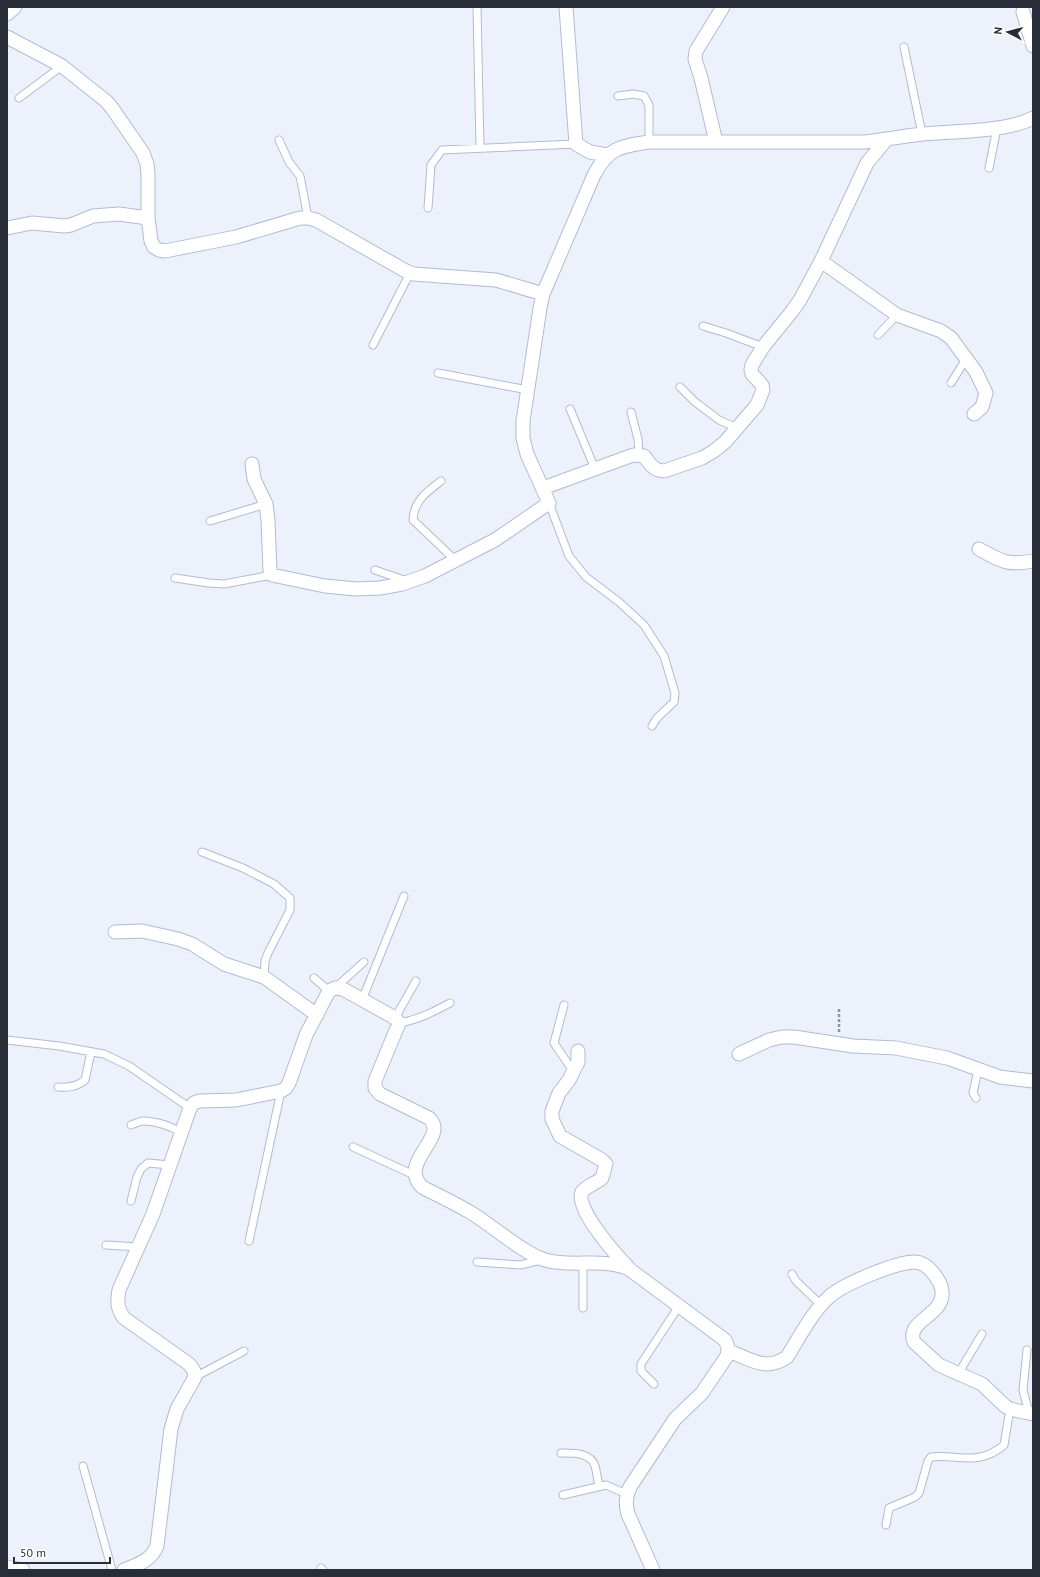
<svg xmlns="http://www.w3.org/2000/svg" width="1040" height="1577" viewBox="0 0 1040 1577" font-family="'PT Sans',sans-serif">
<style>
.lines{fill:none;stroke-linecap:round;stroke-linejoin:round}
.service-casing{stroke:#b0bcd5;stroke-width:9}
.minor-casing{stroke:#b0bcd5;stroke-width:15}
.path{stroke:#90949e;stroke-width:2.5;stroke-dasharray:3 2;stroke-linecap:butt}
.service{stroke:#fff;stroke-width:7}
.minor{stroke:#fff;stroke-width:13}
</style>
<rect width="100%" height="100%" fill="#ecf1fb"/>
<g class="lines">
<defs>
<path id="service" d="M477,7L480,147
M904,47L922,134
M618,96L633,94L644,96L649,105V142
M19,98L62,66
M279,140L289,162L300,176L308,218
M989,168L997,128
M428,208L431,165L442,150L576,144
M703,326L726,333L763,347
M878,335L897,315
M373,345L410,273
M438,373L528,390
M951,383L966,359
M680,387L694,401L719,420L737,428
M570,409L595,469
M631,412L638,439L639,454
M441,481C427,492 414,500 413,520L455,560
M549,503L569,556L586,577L619,602L644,625L664,656L675,693L674,702L657,718L652,726
M210,521L266,504
M375,570L407,581
M175,578L209,583L224,584L272,575
M202,852L243,868L274,884L290,898V910L268,953L265,961L264,977
M314,978L329,991
M335,988L364,962
M362,1000L404,896
M564,1005L554,1043L573,1071
M395,1018L416,981
M399,1023C418,1020 433,1012 450,1003
M7,1040L59,1046L104,1054L129,1066L190,1108
M58,1087C68,1088 77,1087 85,1080L91,1052
M976,1098L973,1093L978,1070
M131,1125C135,1124 139,1121 143,1121C155,1121 172,1126 181,1133
M353,1147L414,1175
M131,1201L137,1177L141,1169L148,1163L170,1165
M249,1241L281,1091
M106,1245L138,1247
M477,1262L520,1265L541,1260
M583,1263V1308
M792,1274L796,1281L821,1305
M1027,1350L1023,1390L1029,1413
M958,1374L982,1334
M195,1377L244,1351
M654,1384L641,1371V1364L679,1306
M561,1453C572,1453 591,1452 595,1466C597,1472 597,1479 599,1485
M83,1466L112,1570
M563,1495L606,1485L622,1492L630,1487
M886,1525L889,1508L915,1497L919,1493L928,1461L931,1457C959,1454 978,1467 1004,1445L1010,1409
M321,1568L323,1570"/>
<path id="minor" d="M566,7L576,144L590,152L607,155
M1023,12L1033,46
M7,14L15,7
M7,37L62,66L106,101L112,108L143,153L147,164L148,175V218L151,241L154,247L159,250L165,251L236,237L300,218H308L316,220L404,270L413,274L496,280L543,294
M716,142L701,78L695,59L696,51L723,7
M7,228L32,223L64,226L71,225L93,216L119,214L148,218
M821,261L897,315L941,331L951,338L976,372L986,393L982,407L974,414
M252,464L254,479L266,504L268,520L270,571L272,575L325,586L356,589L380,588L402,584L425,576L495,540L549,503L527,454L523,438V421L540,308L543,294L594,175C608,148 620,146 649,142H865C884,140 903,136 923,134C953,131 1007,132 1033,118
M543,488L633,455L644,456C650,464 654,471 664,471L702,458L714,451L725,442L757,405L763,390L762,385L752,374L751,370L752,365L763,347L793,310L800,300L821,261L867,163L886,140
M979,549C1001,561 1007,566 1033,561
M115,932L142,931L178,939L192,944L224,964L264,977L317,1015
M578,1051V1062L569,1080L559,1093L552,1111V1119L560,1136L602,1160L606,1164L602,1178C597,1183 586,1186 582,1192C574,1208 617,1256 628,1267
M739,1054L769,1040L782,1037H794L853,1046L896,1048L947,1058L1000,1077L1033,1081
M729,1351C750,1359 766,1372 787,1357C799,1338 812,1312 829,1297C843,1284 896,1262 915,1262C927,1262 941,1280 942,1291C945,1316 905,1320 914,1342L939,1365L982,1384L1005,1406L1010,1409L1033,1414
M7,1567L23,1570
M124,1570C138,1564 151,1561 157,1546L171,1429L177,1409L195,1377L194,1371L189,1364L124,1318C117,1309 117,1301 119,1290L153,1214L190,1108L194,1103L199,1101L236,1100L281,1091L286,1088L289,1083L306,1035L329,991L335,988L343,989L395,1018L399,1023L375,1081V1088L380,1094L429,1118C450,1137 397,1162 422,1187C439,1196 457,1204 473,1214C494,1227 523,1253 545,1260C573,1268 602,1257 629,1269L725,1340C728,1346 729,1349 727,1356L702,1393L675,1419L630,1487C626,1497 625,1504 628,1514L653,1570"/>
</defs>
<use href="#service" class="service-casing"/>
<use href="#minor" class="minor-casing"/>
<path class="path" d="M839,1009V1032"/>
<use href="#service" class="service"/>
<use href="#minor" class="minor"/>
</g>
<rect width="1040" height="1577" fill="none" stroke="#292d37" stroke-width="16"/>
<g transform="translate(1008 32) rotate(277)" stroke="#ffffff" stroke-width="3" paint-order="stroke">
<path d="M0-3L7 15L0 10L-7 15Z" fill="#292d37"/>
<text y="-6" font-size="11" font-weight="bold" text-anchor="middle" fill="#292d37">N</text>
</g>
<path d="M14 1557v6h96v-6" fill="none" stroke="#292d37" stroke-width="2"/>
<text x="20" y="1557" font-size="12" fill="#292d37" stroke="#ffffff" stroke-width="3" paint-order="stroke">50 m</text>
</svg>
